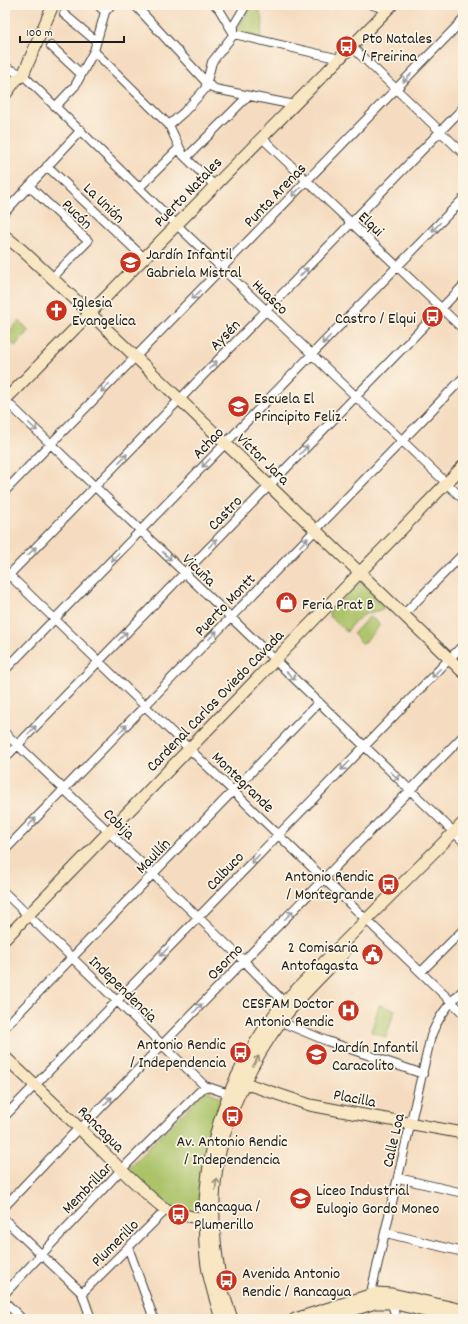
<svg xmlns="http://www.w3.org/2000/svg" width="468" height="1324" viewBox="0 0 468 1324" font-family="Dekko,sans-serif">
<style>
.green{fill:#abc369;stroke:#647042}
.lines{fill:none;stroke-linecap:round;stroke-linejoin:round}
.street-casing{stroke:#3d3935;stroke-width:10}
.secondary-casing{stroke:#3d3935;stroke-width:13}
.street{stroke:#fff;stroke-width:8}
.secondary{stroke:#f9e7c3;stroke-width:11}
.oneway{stroke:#999}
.oneway2{stroke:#968c78}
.labels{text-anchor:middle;stroke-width:3.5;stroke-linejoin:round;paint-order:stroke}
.poi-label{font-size:16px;fill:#1c1c1c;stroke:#fcf5e5;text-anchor:start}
.street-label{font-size:16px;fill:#1c1c1c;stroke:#fcf5e5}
</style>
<rect width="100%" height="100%" fill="#fcf5e5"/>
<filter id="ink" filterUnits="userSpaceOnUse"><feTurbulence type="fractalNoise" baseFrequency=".025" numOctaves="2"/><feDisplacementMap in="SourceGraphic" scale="8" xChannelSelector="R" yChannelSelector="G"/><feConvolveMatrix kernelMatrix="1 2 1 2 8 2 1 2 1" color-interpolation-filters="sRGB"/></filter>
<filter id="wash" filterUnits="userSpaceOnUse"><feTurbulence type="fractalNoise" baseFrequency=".012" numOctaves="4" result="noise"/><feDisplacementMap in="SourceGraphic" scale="16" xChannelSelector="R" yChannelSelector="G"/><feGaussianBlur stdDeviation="0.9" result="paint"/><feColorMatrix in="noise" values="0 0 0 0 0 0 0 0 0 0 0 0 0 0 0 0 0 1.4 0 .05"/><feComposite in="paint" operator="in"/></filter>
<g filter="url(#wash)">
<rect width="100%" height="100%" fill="#f5dcc0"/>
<path class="green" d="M251,5H258L263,22L261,38L236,31Z
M19,321L29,330L15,346L5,336Z
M361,581L376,596V599L384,608C380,611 376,611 372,612C361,615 352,622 347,632L330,617L329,613Z
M370,616L380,625L363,644L353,634Z
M379,1005L395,1010L386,1037L371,1032Z
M206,1090L222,1098L201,1217L175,1210L126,1170Z"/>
</g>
<g filter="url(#ink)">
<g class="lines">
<defs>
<path id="street" d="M98,5L105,12
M135,5L207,83L215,89L295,105
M215,5L219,9L234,34L340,59
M372,5L388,9
M64,14L96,41
M51,46L81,74
M352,47L463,153
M94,51L169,125L183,155L215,186
M5,67L23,75L181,229L463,499
M56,106L75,86L94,51L105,12L111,5
M169,125L184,112L205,89L212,62L234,34V25L246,5
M262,138L463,329
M186,158L248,96
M47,166L144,258
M29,186L88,241L52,278
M139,188L179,148
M5,212L81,130
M5,400L463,841
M5,491L463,20
M5,571L463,1013
M5,579L463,108
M403,615L463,554
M5,670L463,199
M5,733L244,961L284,1002
M5,758L463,286
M5,850L463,378
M5,893L205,1086L229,1094
M421,972L463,930
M282,1020L286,1024L327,1041L423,1074
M5,1027L319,702
M5,1116L463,645
M398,1178L463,1193
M5,1206L75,1132L80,1129L463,736
M5,1220L82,1293L91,1319
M386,1233L463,1252
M128,1247L154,1319
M5,1293L121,1170L205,1086
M82,1293L166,1210
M379,1295L372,1288L431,1036C439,1016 447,1006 463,990
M389,1301L392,1303L396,1319
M5,1302L22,1319"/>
<path id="secondary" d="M5,95L16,80L23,75L53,5
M5,236L22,250L94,317L463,672
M5,400L392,5
M5,939L463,466
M5,1057C32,1083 60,1108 86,1135C111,1159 134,1184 161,1206C174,1217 201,1215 209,1224
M244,1083L310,1105L347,1112L463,1133
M221,1319C216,1301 210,1284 207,1266C204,1245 204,1223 205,1202C210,1125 236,1062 284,1002L463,823
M232,1319C229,1308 224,1298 222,1287C215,1254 212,1218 215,1184C220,1126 248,1066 282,1020C300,996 323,975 344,953
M295,1319L376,1293L392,1294L463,1310
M326,1319L375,1303H392L456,1319"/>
</defs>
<use href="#street" class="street-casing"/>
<use href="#secondary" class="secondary-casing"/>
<use href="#street" class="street"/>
<use href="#secondary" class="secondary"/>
</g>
<defs><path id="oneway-shaft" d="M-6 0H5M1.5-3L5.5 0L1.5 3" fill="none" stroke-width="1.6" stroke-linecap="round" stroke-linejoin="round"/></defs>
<g class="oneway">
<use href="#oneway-shaft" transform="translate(407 78) rotate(134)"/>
<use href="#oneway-shaft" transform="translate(296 192) rotate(134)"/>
<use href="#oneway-shaft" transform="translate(436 227) rotate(134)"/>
<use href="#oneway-shaft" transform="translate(304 272) rotate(-46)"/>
<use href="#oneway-shaft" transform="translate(196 295) rotate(134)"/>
<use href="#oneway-shaft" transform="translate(326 340) rotate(134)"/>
<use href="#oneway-shaft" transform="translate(213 365) rotate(-46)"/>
<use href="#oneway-shaft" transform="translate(105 388) rotate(134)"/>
<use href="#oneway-shaft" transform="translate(33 427) rotate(44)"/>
<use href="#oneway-shaft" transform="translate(304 450) rotate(-46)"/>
<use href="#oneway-shaft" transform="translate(123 458) rotate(-46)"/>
<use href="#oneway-shaft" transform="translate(206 463) rotate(134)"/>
<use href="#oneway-shaft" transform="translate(304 542) rotate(-46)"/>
<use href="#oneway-shaft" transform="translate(213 543) rotate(-46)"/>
<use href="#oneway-shaft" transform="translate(32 551) rotate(-46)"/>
<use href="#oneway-shaft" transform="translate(167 556) rotate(44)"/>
<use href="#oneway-shaft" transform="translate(115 557) rotate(134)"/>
<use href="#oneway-shaft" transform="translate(213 635) rotate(-46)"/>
<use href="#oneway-shaft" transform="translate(123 636) rotate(-46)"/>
<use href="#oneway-shaft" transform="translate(436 673) rotate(134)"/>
<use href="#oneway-shaft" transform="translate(291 676) rotate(44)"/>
<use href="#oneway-shaft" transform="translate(123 729) rotate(-46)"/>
<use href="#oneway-shaft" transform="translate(32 730) rotate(-46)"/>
<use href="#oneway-shaft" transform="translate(345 766) rotate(134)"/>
<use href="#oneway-shaft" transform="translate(395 776) rotate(44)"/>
<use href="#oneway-shaft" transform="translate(32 822) rotate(-46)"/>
<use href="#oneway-shaft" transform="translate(255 859) rotate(134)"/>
<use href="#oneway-shaft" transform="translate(289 915) rotate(-46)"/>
<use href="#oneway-shaft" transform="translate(164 952) rotate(134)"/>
<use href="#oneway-shaft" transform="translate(198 1008) rotate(-46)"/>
<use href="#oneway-shaft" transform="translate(108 1101) rotate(-46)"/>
</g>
<g class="oneway2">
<use href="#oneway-shaft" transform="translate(256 1061) rotate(-60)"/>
<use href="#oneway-shaft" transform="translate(216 1184) rotate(-85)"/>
</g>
</g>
<defs>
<symbol id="bus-disc" viewBox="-11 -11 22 22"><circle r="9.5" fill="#c8321e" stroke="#fcf5e5"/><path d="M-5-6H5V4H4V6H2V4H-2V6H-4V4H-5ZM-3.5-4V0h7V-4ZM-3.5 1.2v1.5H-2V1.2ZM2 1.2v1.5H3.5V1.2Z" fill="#fff"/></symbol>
<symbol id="school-disc" viewBox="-11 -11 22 22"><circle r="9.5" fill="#c8321e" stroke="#fcf5e5"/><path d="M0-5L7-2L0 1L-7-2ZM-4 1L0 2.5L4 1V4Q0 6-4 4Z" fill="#fff"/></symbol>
<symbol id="church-disc" viewBox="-11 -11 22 22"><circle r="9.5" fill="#c8321e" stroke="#fcf5e5"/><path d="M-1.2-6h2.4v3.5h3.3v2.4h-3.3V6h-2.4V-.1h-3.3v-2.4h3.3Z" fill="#fff"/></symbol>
<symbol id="shop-disc" viewBox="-11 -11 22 22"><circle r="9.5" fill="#c8321e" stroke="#fcf5e5"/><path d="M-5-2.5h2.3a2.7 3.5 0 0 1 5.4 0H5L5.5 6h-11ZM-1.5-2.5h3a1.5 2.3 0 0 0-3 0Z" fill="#fff"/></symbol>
<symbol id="civic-disc" viewBox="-11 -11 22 22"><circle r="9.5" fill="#c8321e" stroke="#fcf5e5"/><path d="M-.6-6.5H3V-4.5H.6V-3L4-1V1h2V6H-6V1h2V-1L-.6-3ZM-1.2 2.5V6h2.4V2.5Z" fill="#fff"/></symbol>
<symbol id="hospital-disc" viewBox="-11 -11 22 22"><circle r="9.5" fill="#c8321e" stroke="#fcf5e5"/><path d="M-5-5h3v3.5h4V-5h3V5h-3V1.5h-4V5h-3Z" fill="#fff"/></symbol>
</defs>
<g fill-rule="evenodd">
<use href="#bus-disc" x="334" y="34" width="25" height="25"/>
<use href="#school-disc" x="118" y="250" width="25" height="25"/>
<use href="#church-disc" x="44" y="298" width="25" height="25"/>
<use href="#bus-disc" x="420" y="304" width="25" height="25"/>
<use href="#school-disc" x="226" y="394" width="25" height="25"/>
<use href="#shop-disc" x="274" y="590" width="25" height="25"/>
<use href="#bus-disc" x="376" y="872" width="25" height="25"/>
<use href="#civic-disc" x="360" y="942" width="25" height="25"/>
<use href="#hospital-disc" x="336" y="998" width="25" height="25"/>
<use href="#bus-disc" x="228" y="1040" width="25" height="25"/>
<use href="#school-disc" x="304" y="1042" width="25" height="25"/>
<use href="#bus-disc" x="220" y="1104" width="25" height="25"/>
<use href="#school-disc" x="288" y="1186" width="25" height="25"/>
<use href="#bus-disc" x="166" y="1202" width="25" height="25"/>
<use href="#bus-disc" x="214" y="1268" width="25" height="25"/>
</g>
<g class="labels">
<g class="poi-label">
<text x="362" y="43">Pto Natales<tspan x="362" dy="18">/ Freirina</tspan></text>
<text x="146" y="259">Jardín Infantil<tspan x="146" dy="18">Gabriela Mistral</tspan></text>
<text x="72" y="307">Iglesia<tspan x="72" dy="18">Evangelica</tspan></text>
<text x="416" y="323" text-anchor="end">Castro / Elqui</text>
<text x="254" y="403">Escuela El<tspan x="254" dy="18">Principito Feliz .</tspan></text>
<text x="302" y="609">Feria Prat B</text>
<text x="374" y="881" text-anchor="end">Antonio Rendic<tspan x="374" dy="18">/ Montegrande</tspan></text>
<text x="358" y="952" text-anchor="end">2 Comisaria<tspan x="358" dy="18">Antofagasta</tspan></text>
<text x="334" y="1008" text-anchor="end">CESFAM Doctor<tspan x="334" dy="18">Antonio Rendic</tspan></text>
<text x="226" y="1049" text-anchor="end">Antonio Rendic<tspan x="226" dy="18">/ Independencia</tspan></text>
<text x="332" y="1052">Jardín Infantil<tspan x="332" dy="18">Caracolito</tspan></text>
<text x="232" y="1146" text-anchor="middle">Av. Antonio Rendic<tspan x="232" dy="18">/ Independencia</tspan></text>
<text x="316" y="1195">Liceo Industrial<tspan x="316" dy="18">Eulogio Gordo Moneo</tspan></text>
<text x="194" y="1211">Rancagua /<tspan x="194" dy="18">Plumerillo</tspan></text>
<text x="242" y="1278">Avenida Antonio<tspan x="242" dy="18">Rendic / Rancagua</tspan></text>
</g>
<g class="street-label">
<text transform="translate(187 191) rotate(-46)" y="6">Puerto Natales</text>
<text transform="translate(274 194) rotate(-46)" y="6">Punta Arenas</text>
<text transform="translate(105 202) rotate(44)" y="6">La Unión</text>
<text transform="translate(78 213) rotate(44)" y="6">Pucón</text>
<text transform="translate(372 223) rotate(43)" y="6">Elqui</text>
<text transform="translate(271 296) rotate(44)" y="6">Huasco</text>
<text transform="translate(224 334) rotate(-46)" y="6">Aysén</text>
<text transform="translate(207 442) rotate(-46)" y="6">Achao</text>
<text transform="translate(264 458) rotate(44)" y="6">Víctor Jara</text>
<text transform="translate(224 512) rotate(-46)" y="6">Castro</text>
<text transform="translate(200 569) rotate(44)" y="6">Vicuña</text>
<text transform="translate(224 604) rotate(-46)" y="6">Puerto Montt</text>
<text transform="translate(214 700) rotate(-46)" y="6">Cardenal Carlos Oviedo Cavada</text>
<text transform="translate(244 781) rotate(44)" y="6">Montegrande</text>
<text transform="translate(120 823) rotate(44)" y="6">Cobija</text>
<text transform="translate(152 855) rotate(-46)" y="6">Maullín</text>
<text transform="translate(224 870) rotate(-46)" y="6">Calbuco</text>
<text transform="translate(224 961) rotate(-46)" y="6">Osorno</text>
<text transform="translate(124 988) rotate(44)" y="6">Independencia</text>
<text transform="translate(355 1097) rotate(11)" y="6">Placilla</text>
<text transform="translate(102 1128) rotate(45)" y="6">Rancagua</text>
<text transform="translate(392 1140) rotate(-77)" y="6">Calle Loa</text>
<text transform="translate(86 1187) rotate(-46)" y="6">Membrillar</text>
<text transform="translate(114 1242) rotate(-45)" y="6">Plumerillo</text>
</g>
</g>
<rect width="468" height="1324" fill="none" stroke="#fcf5e5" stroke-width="20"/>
<path d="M20 36v6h104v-6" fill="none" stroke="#1c1c1c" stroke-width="2"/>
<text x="26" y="36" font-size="12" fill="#1c1c1c" stroke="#fcf5e5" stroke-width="3" paint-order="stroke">100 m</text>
</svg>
